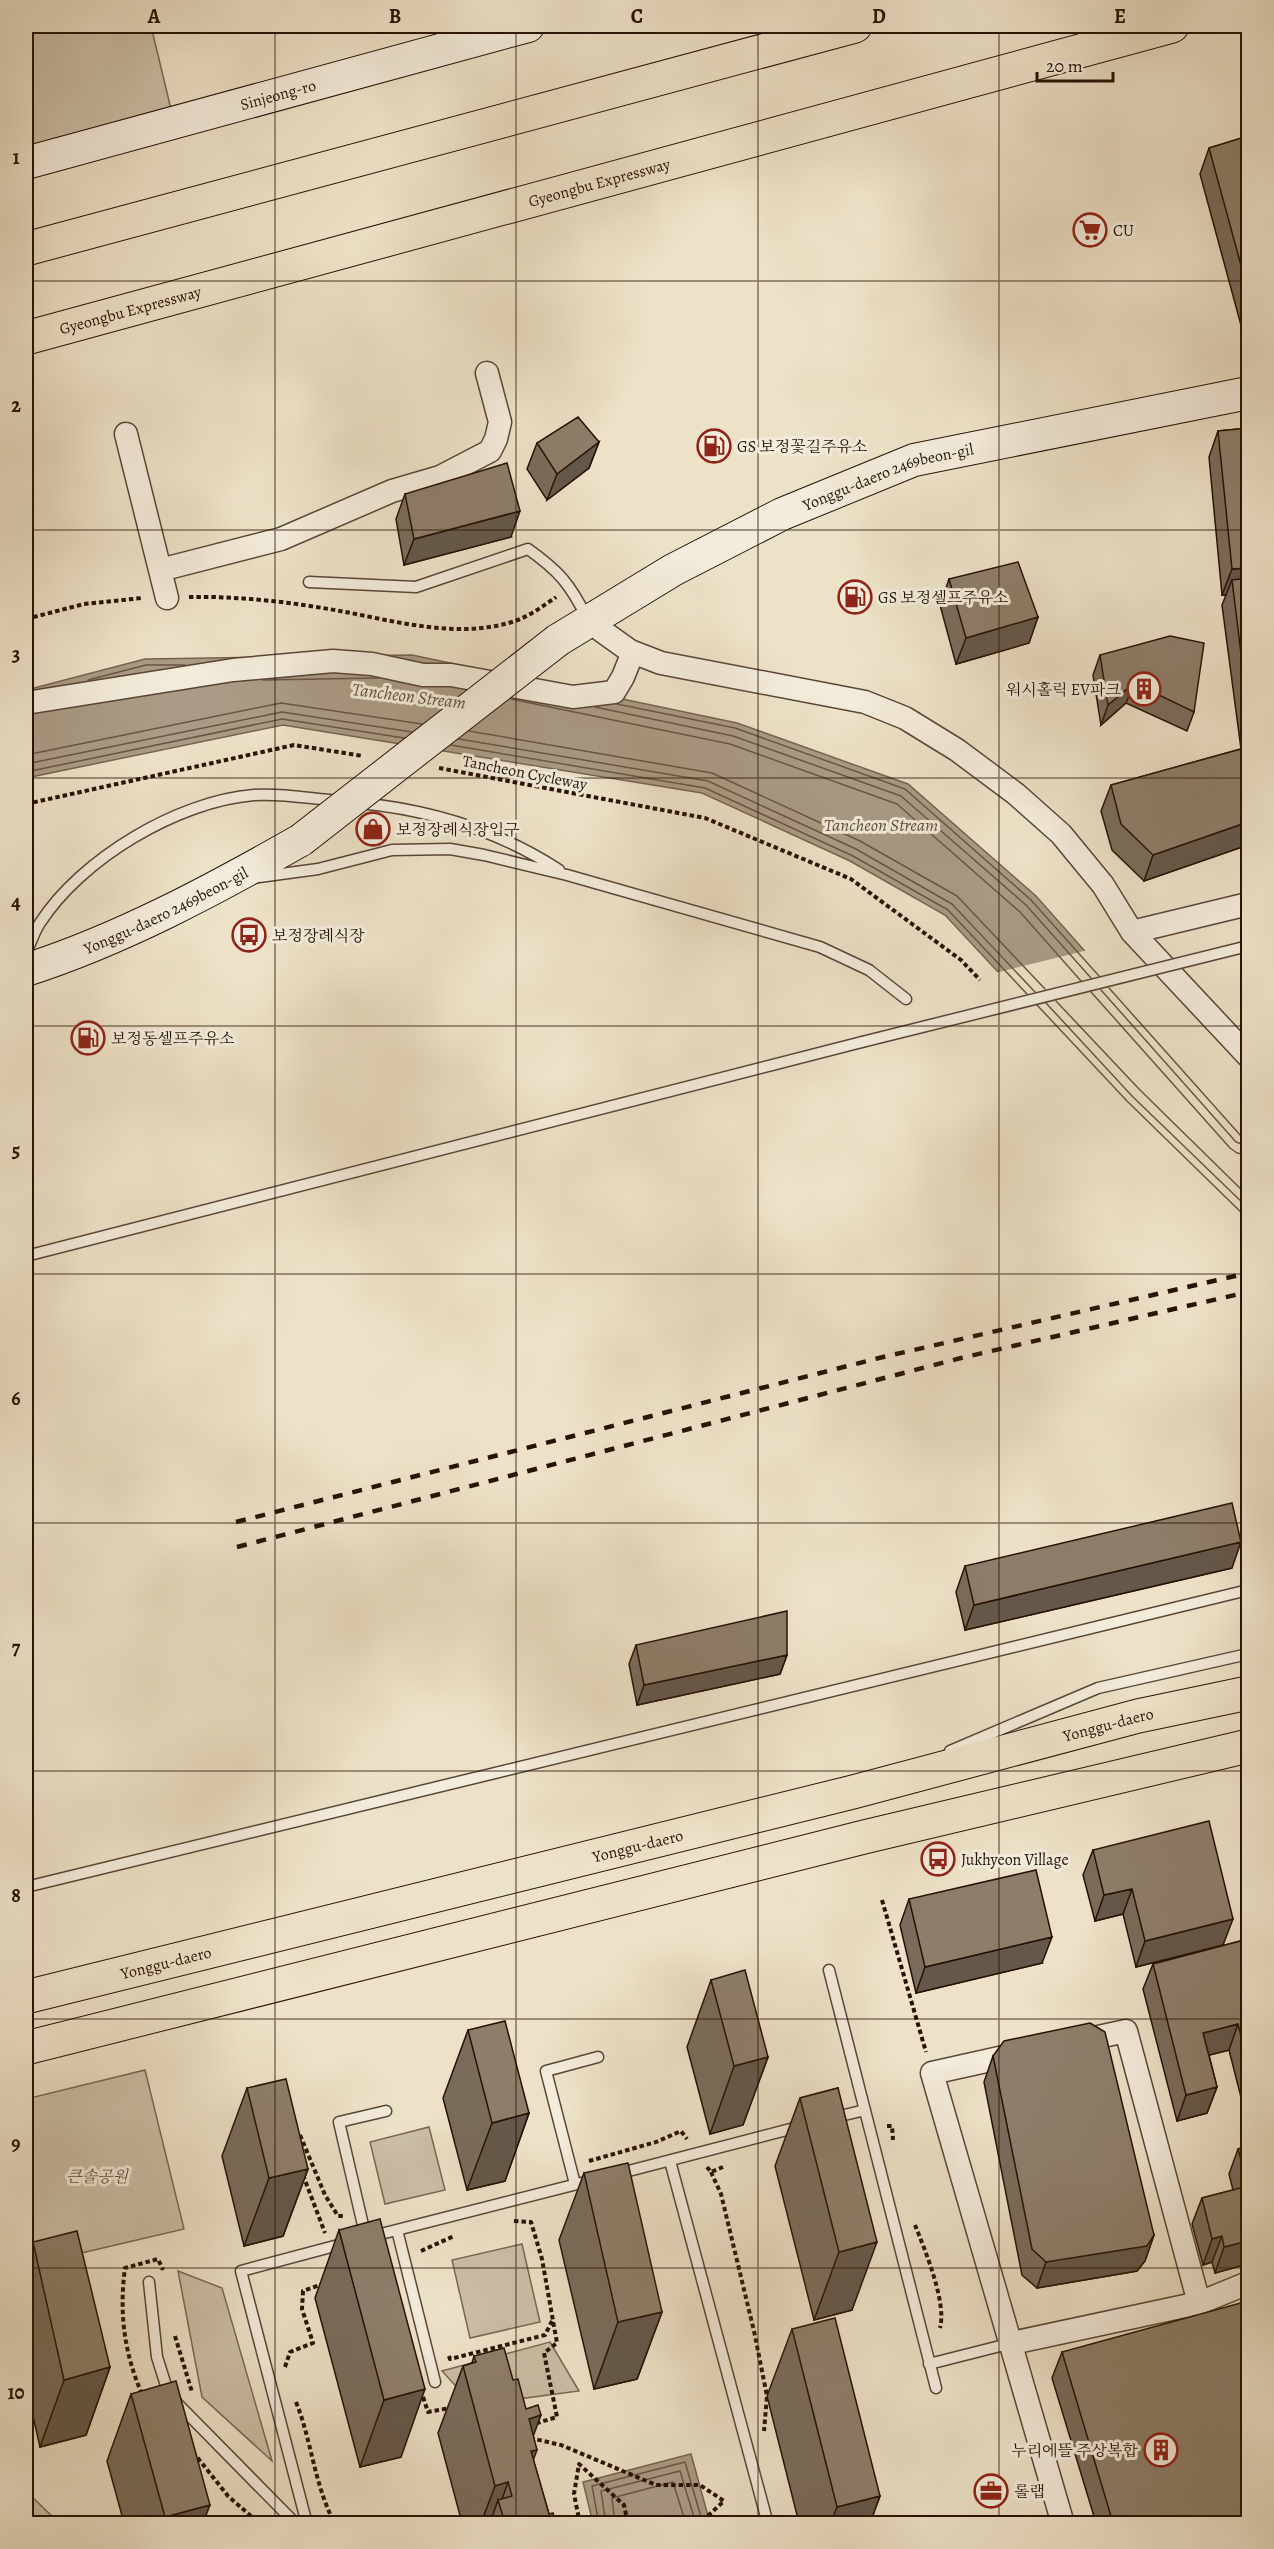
<svg xmlns="http://www.w3.org/2000/svg" width="1274" height="2549" viewBox="0 0 1274 2549" font-family="Alegreya,'Noto Serif KR',serif">
<style>
.green{fill:#cbbfa7;stroke:#786856;stroke-width:1.5}
.water{fill:#a99b85;stroke:#756451;stroke-width:1.5}
.pier{fill:#ede2c8}
.lines{fill:none;stroke-linecap:round;stroke-linejoin:round}
.shore{stroke:#685644;stroke-width:1.5}
.lane-casing{stroke:#584635;stroke-width:13}
.street-casing{stroke:#584635;stroke-width:25}
.secondary-casing{stroke:#261204;stroke-width:34}
.primary-casing{stroke:#261204;stroke-width:35}
.highway-casing{stroke:#261204;stroke-width:35}
.path{stroke:#261204;stroke-width:4;stroke-dasharray:4.5 3;stroke-linecap:butt}
.lane{stroke:#f3ecdb;stroke-width:10}
.street{stroke:#f3ecdb;stroke-width:22}
.secondary{stroke:#f3ecdb;stroke-width:32}
.primary{stroke:#ede2c8;stroke-width:33}
.highway{stroke:#ede2c8;stroke-width:33}
.rail{stroke:#261204;stroke-width:4.5;stroke-dasharray:10 10;stroke-linecap:butt}
.lane-bridge-casing{stroke:#584635;stroke-width:13;stroke-linecap:butt}
.secondary-bridge-casing{stroke:#261204;stroke-width:34;stroke-linecap:butt}
.lane-bridge{stroke:#f3ecdb;stroke-width:10}
.secondary-bridge{stroke:#f3ecdb;stroke-width:32}
.wall{fill:#796c5b;stroke:#261204;stroke-width:1.5}
.shaded-wall{fill:#63584a;stroke:#261204;stroke-width:1.5}
.building{fill:#8d7e6a;stroke:#261204;stroke-width:1.5}
.grid{fill:none;stroke:#261204;stroke-width:1.5;stroke-opacity:0.55}
.labels{text-anchor:middle;stroke-width:6;stroke-linejoin:round;paint-order:stroke}
.street-label{font-size:16px;fill:#261204;stroke:#f3ecdb}
.poi-label{font-size:16px;fill:#261204;stroke:#f3ecdb;text-anchor:start}
.park-label{font-size:16px;font-style:italic;fill:#604f3d;stroke:#f3ecdb}
.water-label{font-size:18px;font-style:italic;fill:#61503e;stroke:#f3ecdb}
.neatline{fill:none;stroke:#261204;stroke-width:2}
.grid-label{font-size:20px;text-anchor:middle;font-weight:bold;fill:#261204}
</style>
<rect width="100%" height="100%" fill="#ede2c8"/>
<filter id="stains"><feTurbulence type="fractalNoise" baseFrequency=".00333" numOctaves="4"/><feColorMatrix values="0 0 0 0 .2 0 0 0 0 .09 0 0 0 0 .02 0 0 0 .5 -.17"/></filter>
<radialGradient id="worn" r=".72"><stop offset=".6" stop-color="#630" stop-opacity="0"/><stop offset="1" stop-color="#630" stop-opacity=".3"/></radialGradient>
<path class="green" d="M26,26H151L171,109L26,150Z
M145,2070L184,2229L26,2266V2099Z
M429,2127L445,2190L385,2204L370,2142Z
M522,2244L540,2322L470,2338L452,2260Z
M178,2271L222,2288L272,2461L202,2397Z
M550,2342L579,2391L473,2405L442,2371Z
M26,2491L59,2523H26Z"/>
<path class="water" d="M412,655L737,723L908,784L1036,896L1248,1135L1122,1105L945,915L850,861L702,793L283,725L26,778V690L145,659Z
M691,2454L710,2523H593L583,2482Z"/>
<path class="pier" d="M1088,950L1248,1131V1230L1120,1107L995,973Z"/>
<g class="lines">
<path class="shore" d="M88,680L146,665H185
M263,680L378,678
M511,699L730,744L897,804L1020,912L1081,981
M617,704L735,728L905,789L1031,900L1099,976
M595,707L733,736L901,796L1026,905L1091,978
M469,731L712,773L860,841L957,896L1045,989
M459,739L708,781L856,849L952,904L1035,992
M451,745L705,788L853,856L948,910L1027,994
M26,755L281,703L422,724
M26,764L282,712L412,732
M26,772L282,719L404,738
M1109,988L1241,1136L1248,1139
M1101,990L1236,1142L1248,1146
M1091,992L1230,1148L1237,1153L1248,1155
M1056,1001L1139,1089L1248,1196
M1046,1003L1132,1096L1248,1208
M1037,1005L1127,1101L1248,1219
M599,2524L592,2486L685,2462L703,2524
M606,2524L601,2491L680,2471L696,2524
M615,2524L612,2498L673,2482L686,2524"/>
<defs>
<path id="lane" d="M309,582L416,587L528,549C559,571 570,584 587,618
M360,803C431,810 498,830 559,870
M259,877L318,869L392,850L450,849L484,855L567,875L820,947L869,970L906,999
M26,952C31,943 34,932 40,923C81,859 178,801 254,795C283,793 312,799 341,801
M26,1256L862,1042
M950,1751L1098,1688L1248,1654
M26,1887L1248,1590
M829,1970L936,2388
M832,2118L865,2110
M670,2161L768,2524
M617,2174L802,2126
M575,2184L546,2071L598,2057
M397,2230L435,2382
M373,2236L593,2180
M366,2238L339,2122L386,2111
M149,2282L157,2357L169,2395L296,2524
M929,2364L1012,2343
M307,2524L241,2271L346,2243"/>
<path id="street" d="M126,434L167,598
M160,570L281,539L392,491L440,477L490,451L496,439L500,422L487,373
M588,621L630,651L661,663L865,702L905,718L957,750L1016,794L1061,834L1103,885L1132,932L1248,1056
M26,703L233,670L333,661L372,664L423,675H451L573,697L614,692L623,677L633,652
M1132,932L1248,904
M1075,2042L1126,2031L1199,2303
M1022,2053L932,2073L1063,2524
M1012,2343L1199,2303L1248,2283"/>
<g id="secondary">
<path id="s1" d="M26,163L528,26"/>
<path id="s2" d="M558,640L673,570L782,514L914,460L1248,393"/>
<path id="s3" d="M26,970C122,939 213,890 301,840"/>
</g>
<g id="primary">
<path id="s4" d="M26,1997L853,1792L1138,1716L1248,1693"/>
<path d="M26,2048L864,1837L1248,1746"/>
</g>
<g id="highway">
<path d="M26,249L855,26"/>
<path id="s5" d="M26,338L1172,26"/>
</g>
</defs>
<use href="#lane" class="lane-casing"/>
<use href="#street" class="street-casing"/>
<use href="#secondary" class="secondary-casing"/>
<use href="#primary" class="primary-casing"/>
<use href="#highway" class="highway-casing"/>
<path class="path" d="M189,597C238,596 291,602 340,611C395,621 456,639 512,622C528,617 542,607 556,597
M26,619L84,604L142,598
M439,768L705,818L851,879L961,960L980,980
M26,804L294,745L363,756
M882,1900L926,2052
M887,2126H892L893,2140
M300,2135L325,2195L338,2216H344
M589,2161L656,2142L681,2131L687,2139
M707,2167L711,2172L723,2167
M711,2172L721,2194L754,2331L767,2396L764,2431
M303,2175L325,2233
M514,2221L531,2222L542,2259L557,2343L544,2353L557,2417L534,2424
M915,2225C925,2250 947,2303 940,2328
M421,2251L454,2236
M175,2336L192,2392
M449,2356L450,2359L545,2335L552,2321
M285,2367L290,2352L313,2343L302,2309L303,2291L323,2284
M142,2394C124,2353 119,2312 125,2268L158,2259L163,2270
M423,2397L428,2412L450,2408
M296,2402C311,2439 314,2481 332,2518L349,2519L362,2524
M530,2438L561,2445L656,2485H700L724,2501L699,2524
M193,2452L228,2496L260,2524
M580,2524L574,2494L579,2464L624,2505L628,2524"/>
<use href="#lane" class="lane"/>
<use href="#street" class="street"/>
<use href="#secondary" class="secondary"/>
<use href="#primary" class="primary"/>
<use href="#highway" class="highway"/>
<path class="rail" d="M236,1522L879,1358L1248,1273
M237,1547L961,1358L1248,1292"/>
<defs>
<path id="lane-bridge" d="M862,1042L1248,946"/>
<path id="secondary-bridge" d="M301,840L558,640"/>
</defs>
<use href="#lane-bridge" class="lane-bridge-casing"/>
<use href="#secondary-bridge" class="secondary-bridge-casing"/>
<use href="#lane-bridge" class="lane-bridge"/>
<use href="#secondary-bridge" class="secondary-bridge"/>
</g>
<path class="wall" d="M1248,136V351L1200,174L1209,148Z
M1248,428V845L1144,881L1112,850L1101,811L1111,785L1241,749L1222,605L1226,595H1222L1209,457L1218,431Z
M599,442L589,468L547,500L527,469L537,443Z
M405,494L511,537L404,565L396,519Z
M949,579L1038,617L1029,643L956,664L940,605Z
M1100,655L1194,712L1187,731L1126,703L1101,725L1093,675Z
M965,1566L1232,1568L965,1630L956,1592Z
M636,1645L787,1655L780,1674L637,1705L629,1664Z
M1093,1850L1223,1945L1136,1967L1123,1914L1095,1921L1083,1875Z
M909,1899L1042,1963L916,1993L900,1925Z
M1248,1939V2104L1243,2105L1229,2050L1209,2055L1217,2087L1207,2113L1177,2121L1143,1989L1153,1964Z
M711,1980L768,2057L743,2125L710,2134L687,2047Z
M468,2030L529,2113L505,2181L467,2190L443,2098Z
M993,2056L1154,2235L1145,2261L1137,2271L1037,2288L1022,2275L984,2082Z
M247,2088L308,2169L283,2236L244,2246L222,2156Z
M838,2088L852,2310L814,2320L775,2166L800,2098Z
M1248,2116V2264L1215,2273L1212,2262L1203,2265L1192,2224L1202,2198L1233,2190L1229,2174L1238,2149L1243,2147L1242,2141L1247,2126L1246,2123Z
M584,2173L662,2312L637,2379L594,2389L559,2240Z
M339,2230L401,2457L360,2467L315,2298Z
M33,2242L110,2367L86,2435L40,2447L26,2385V2261Z
M792,2329L880,2496L870,2523H799L767,2396Z
M1062,2352L1248,2523H1096L1052,2378Z
M474,2356L513,2380L533,2437V2459L549,2514L556,2523H462L438,2433L463,2366L472,2363Z
M131,2394L203,2523H124L107,2461Z"/>
<path class="shaded-wall" d="M599,442L589,468L547,500L557,474Z
M520,511L511,537L404,565L414,539Z
M1248,568V593L1232,580L1226,595H1222L1232,569Z
M1038,617L1029,643L956,664L966,638Z
M1134,683L1126,703L1101,725L1108,705Z
M1248,822V845L1144,881L1153,855Z
M1241,1542L1232,1568L965,1630L974,1605Z
M787,1655L780,1674L637,1705L644,1685Z
M1132,1889L1123,1914L1095,1921L1104,1895Z
M1233,1919L1223,1945L1136,1967L1145,1941Z
M1052,1937L1042,1963L916,1993L925,1967Z
M1238,2024L1229,2050L1194,2059L1203,2033Z
M768,2057L743,2125L710,2134L734,2066Z
M1217,2087L1207,2113L1177,2121L1186,2095Z
M1248,2090V2104L1243,2105Z
M529,2113L505,2181L467,2190L492,2123Z
M308,2169L283,2236L244,2246L269,2178Z
M1154,2235L1145,2261L1137,2271L1037,2288L1046,2262Z
M1222,2236L1212,2262L1203,2265L1212,2239Z
M1248,2241V2264L1215,2273L1224,2247Z
M877,2242L852,2310L814,2320L839,2252Z
M662,2312L637,2379L594,2389L618,2322Z
M110,2367L86,2435L40,2447L64,2380Z
M425,2389L401,2457L360,2467L384,2400Z
M541,2415L516,2483L508,2482L500,2505L498,2500L490,2523H481L495,2486L529,2419Z
M537,2450L512,2517L531,2451Z
M880,2496L870,2523H831L837,2507Z
M210,2505L203,2523H163L165,2517Z"/>
<path class="building" d="M1248,136V291L1209,148Z
M578,417L599,442L557,474L537,443Z
M1248,428V568L1232,569L1218,431Z
M507,463L520,511L414,539L405,494Z
M1018,562L1038,617L966,638L949,579Z
M1248,578V711L1232,580Z
M1170,636L1204,643L1194,712L1134,683L1108,705L1100,655Z
M1248,747V822L1153,855L1121,824L1111,785Z
M1232,1503L1241,1542L974,1605L965,1566Z
M787,1611V1655L644,1685L636,1645Z
M1209,1821L1233,1919L1145,1941L1132,1889L1104,1895L1093,1850Z
M1036,1870L1052,1937L925,1967L909,1899Z
M1248,1939V2064L1238,2024L1203,2033L1217,2087L1186,2095L1153,1964Z
M745,1970L768,2057L734,2066L711,1980Z
M505,2021L529,2113L492,2123L468,2030Z
M1090,2023L1105,2032L1154,2235L1147,2246L1046,2262L1032,2249L993,2056L1004,2041Z
M286,2079L308,2169L269,2178L247,2088Z
M838,2088L877,2242L839,2252L800,2098Z
M1248,2146V2241L1224,2247L1222,2236L1212,2239L1202,2198L1248,2186L1238,2149Z
M628,2163L662,2312L618,2322L584,2173Z
M380,2219L425,2389L384,2400L339,2230Z
M77,2231L110,2367L64,2380L33,2242Z
M1248,2301V2523H1113L1062,2352Z
M835,2318L880,2496L837,2507L792,2329Z
M504,2348L513,2380L518,2379L526,2409L538,2405L541,2415L529,2419L537,2450L531,2451L549,2514L553,2513L556,2523H505L498,2500L512,2496L508,2482L495,2486L463,2366L476,2362L474,2356Z
M176,2381L210,2505L165,2517L131,2394Z"/>
<path class="grid" d="M275,26V2524M516,26V2524M758,26V2524M999,26V2524M26,281H1248M26,530H1248M26,778H1248M26,1026H1248M26,1274H1248M26,1523H1248M26,1771H1248M26,2019H1248M26,2268H1248"/>
<defs>
<symbol id="supermarket-ring" viewBox="-11 -11 22 22"><circle r="9.5" fill="#f3ecdb" stroke="#8f2418" stroke-width="1.5"/><path d="M-6-5.5h2.5l.6 2H6L4.5 2H-2.5L-4.4-4H-6ZM-1.5 3.2a1.3 1.3 0 1 0 .1 0ZM3 3.2a1.3 1.3 0 1 0 .1 0Z" fill="#8f2418"/></symbol>
<symbol id="fuel-ring" viewBox="-11 -11 22 22"><circle r="9.5" fill="#f3ecdb" stroke="#8f2418" stroke-width="1.5"/><path d="M-5.5-6h7V0h2V4h1.3V-2.5L3-4.5l.8-.8L6-3V5H2.5V1h-1V6h-7ZM-4.2-4.7v3.2H.2V-4.7Z" fill="#8f2418"/></symbol>
<symbol id="building-ring" viewBox="-11 -11 22 22"><circle r="9.5" fill="#f3ecdb" stroke="#8f2418" stroke-width="1.5"/><path d="M-4-6H4V6H1V3H-1V6H-4ZM-2.5-4.3h1.7v1.8h-1.7ZM.8-4.3h1.7v1.8H.8ZM-2.5-1h1.7V.8h-1.7ZM.8-1h1.7V.8H.8Z" fill="#8f2418"/></symbol>
<symbol id="shop-ring" viewBox="-11 -11 22 22"><circle r="9.5" fill="#f3ecdb" stroke="#8f2418" stroke-width="1.5"/><path d="M-5-2.5h2.3a2.7 3.5 0 0 1 5.4 0H5L5.5 6h-11ZM-1.5-2.5h3a1.5 2.3 0 0 0-3 0Z" fill="#8f2418"/></symbol>
<symbol id="bus-ring" viewBox="-11 -11 22 22"><circle r="9.5" fill="#f3ecdb" stroke="#8f2418" stroke-width="1.5"/><path d="M-5-6H5V4H4V6H2V4H-2V6H-4V4H-5ZM-3.5-4V0h7V-4ZM-3.5 1.2v1.5H-2V1.2ZM2 1.2v1.5H3.5V1.2Z" fill="#8f2418"/></symbol>
<symbol id="office-ring" viewBox="-11 -11 22 22"><circle r="9.5" fill="#f3ecdb" stroke="#8f2418" stroke-width="1.5"/><path d="M-6-3h4V-5.5h4V-3h4V5H-6ZM-1-4.5V-3h2v-1.5ZM-6 0V1H6V0Z" fill="#8f2418"/></symbol>
</defs>
<g fill-rule="evenodd">
<use href="#supermarket-ring" x="1071" y="211" width="38" height="38"/>
<use href="#fuel-ring" x="695" y="427" width="38" height="38"/>
<use href="#fuel-ring" x="836" y="578" width="38" height="38"/>
<use href="#building-ring" x="1125" y="670" width="38" height="38"/>
<use href="#shop-ring" x="354" y="810" width="38" height="38"/>
<use href="#bus-ring" x="230" y="916" width="38" height="38"/>
<use href="#fuel-ring" x="69" y="1019" width="38" height="38"/>
<use href="#bus-ring" x="919" y="1840" width="38" height="38"/>
<use href="#building-ring" x="1142" y="2431" width="38" height="38"/>
<use href="#office-ring" x="972" y="2472" width="38" height="38"/>
</g>
<g class="labels">
<g class="street-label">
<text dy="6" stroke="none"><textPath href="#s1" startOffset="261">Sinjeong-ro</textPath></text>
<text dy="6" stroke="none"><textPath href="#s5" startOffset="594">Gyeongbu Expressway</textPath></text>
<text dy="6" stroke="none"><textPath href="#s5" startOffset="108">Gyeongbu Expressway</textPath></text>
<text dy="6" stroke="none"><textPath href="#s2" startOffset="370">Yonggu-daero 2469beon-gil</textPath></text>
<text transform="translate(525 772) rotate(11)" y="6">Tancheon Cycleway</text>
<text dy="6" stroke="none"><textPath href="#s3" startOffset="152">Yonggu-daero 2469beon-gil</textPath></text>
<text dy="6" stroke="none"><textPath href="#s4" startOffset="1116">Yonggu-daero</textPath></text>
<text dy="6" stroke="none"><textPath href="#s4" startOffset="630">Yonggu-daero</textPath></text>
<text dy="6" stroke="none"><textPath href="#s4" startOffset="144">Yonggu-daero</textPath></text>
</g>
<g class="poi-label">
<text x="1113" y="236">CU</text>
<text x="737" y="452">GS 보정꽃길주유소</text>
<text x="878" y="603">GS 보정셀프주유소</text>
<text x="1121" y="695" text-anchor="end">워시홀릭 EV파크</text>
<text x="396" y="835">보정장례식장입구</text>
<text x="272" y="941">보정장례식장</text>
<text x="111" y="1044">보정동셀프주유소</text>
<text x="961" y="1865">Jukhyeon Village</text>
<text x="1138" y="2456" text-anchor="end">누리에뜰 주상복합</text>
<text x="1014" y="2497">롤랩</text>
</g>
<g class="park-label">
<text x="97" y="2182">큰솔공원</text>
</g>
<g class="water-label">
<text transform="translate(409 696) rotate(7)" y="6">Tancheon Stream</text>
<text x="881" y="831">Tancheon Stream</text>
</g>
</g>
<rect width="1274" height="2549" fill="none" stroke="#ede2c8" stroke-width="66"/>
<path d="M1037 72v9h76v-9" fill="none" stroke="#261204" stroke-width="3"/>
<text x="1046" y="72" font-size="18" fill="#261204" stroke="#f3ecdb" stroke-width="4.5" paint-order="stroke">20 m</text>
<rect x="33" y="33" width="1208" height="2483" class="neatline"/>
<g class="grid-label">
<text x="154" y="23">A</text>
<text x="395" y="23">B</text>
<text x="637" y="23">C</text>
<text x="879" y="23">D</text>
<text x="1120" y="23">E</text>
<text x="16" y="164">1</text>
<text x="16" y="412">2</text>
<text x="16" y="661">3</text>
<text x="16" y="909">4</text>
<text x="16" y="1157">5</text>
<text x="16" y="1405">6</text>
<text x="16" y="1654">7</text>
<text x="16" y="1902">8</text>
<text x="16" y="2150">9</text>
<text x="16" y="2399">10</text>
</g>
<rect width="100%" height="100%" filter="url(#stains)"/>
<rect width="100%" height="100%" fill="url(#worn)"/>
</svg>
